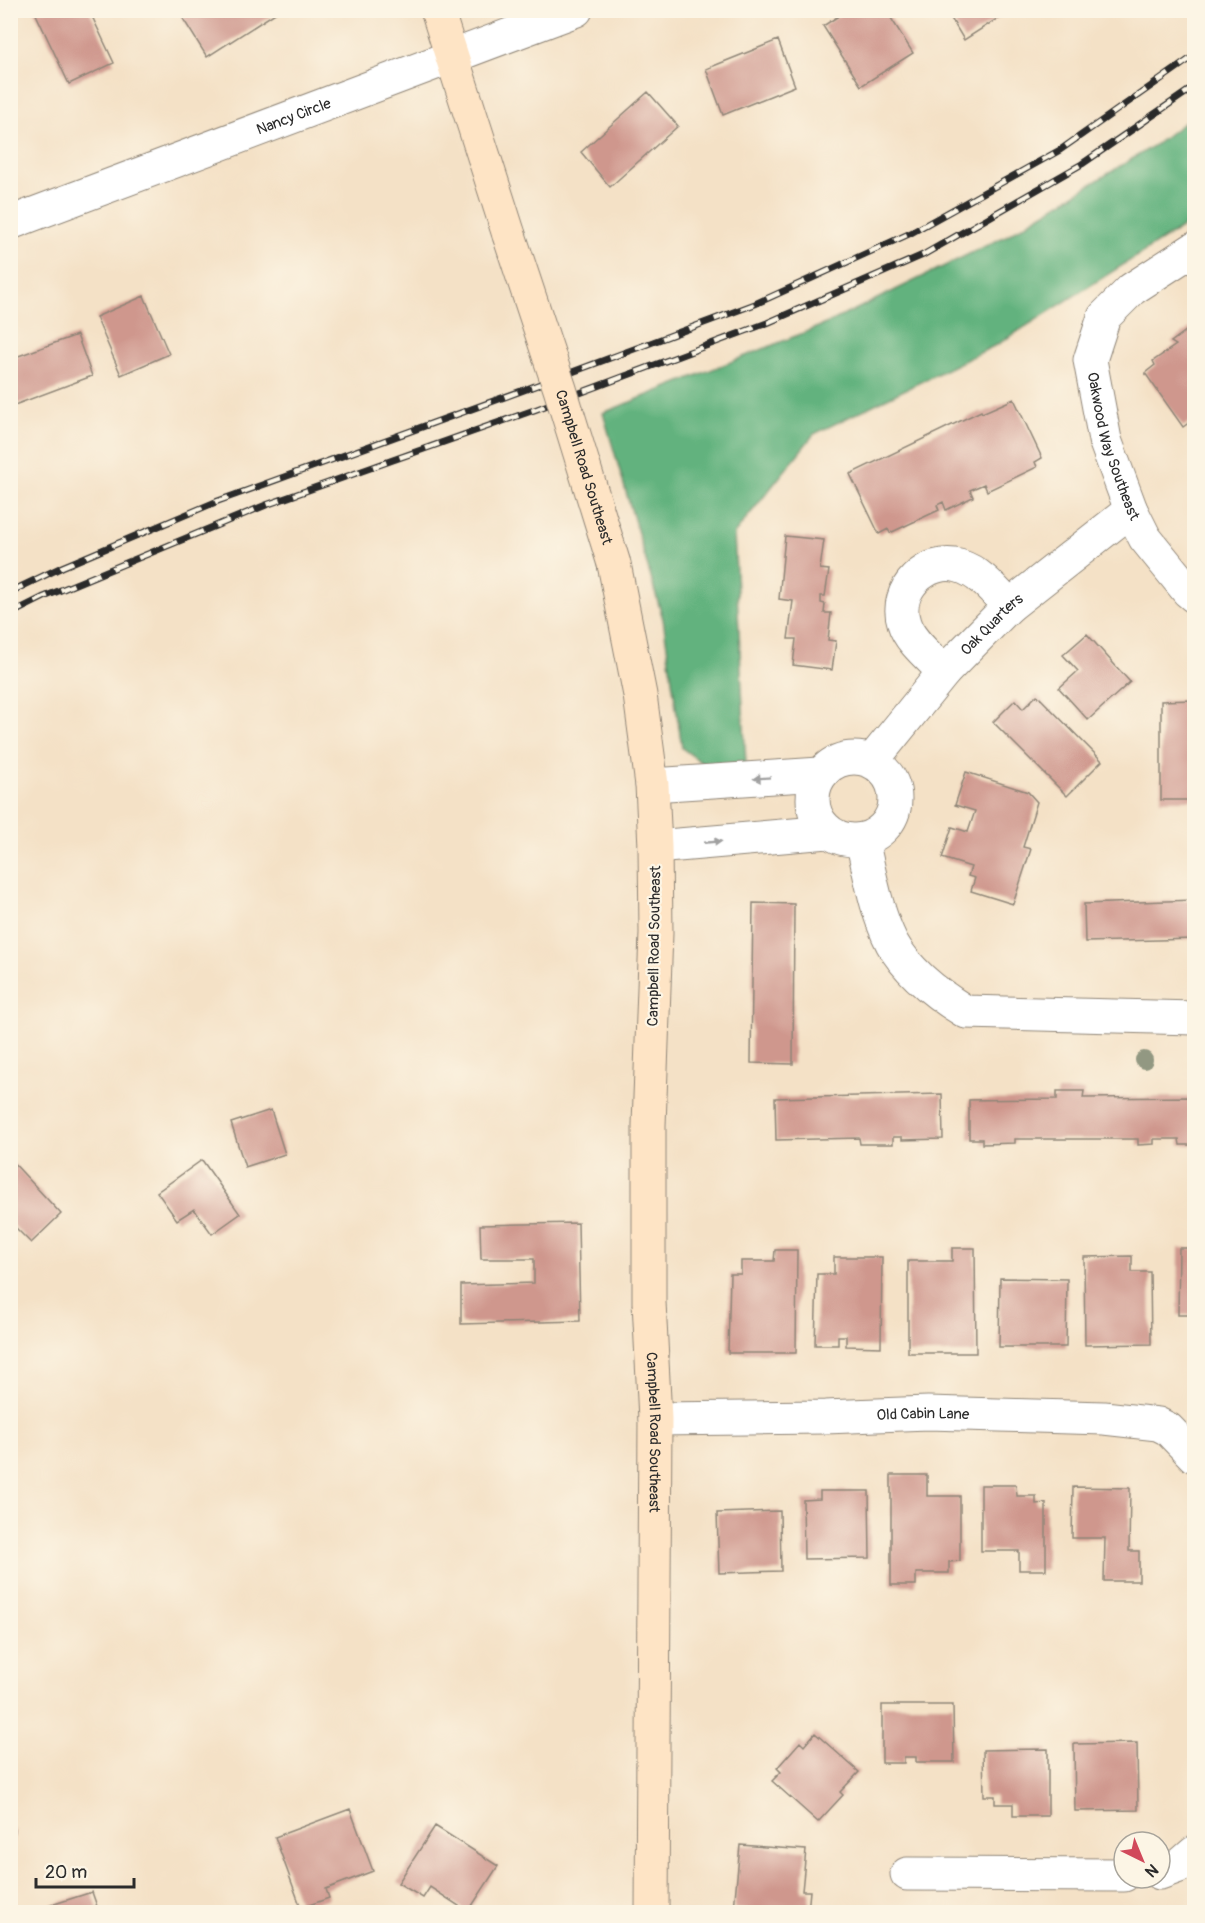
<svg xmlns="http://www.w3.org/2000/svg" width="1205" height="1923" viewBox="0 0 1205 1923" font-family="Pangolin,sans-serif">
<style>
.forest{fill:#62b27e;stroke:#466e54;stroke-width:1.5}
.building{fill:#cf978d}
.lines{fill:none;stroke-linecap:round;stroke-linejoin:round}
.street-casing{stroke:#908678;stroke-width:35}
.secondary-casing{stroke:#908678;stroke-width:35}
.street{stroke:#fff;stroke-width:33}
.secondary{stroke:#fee4c5;stroke-width:33}
.rail-casing{stroke:#2b2b2b;stroke-width:7}
.rail{stroke:#fcf5e5;stroke-width:4.5;stroke-dasharray:14;stroke-linecap:butt}
.secondary-bridge-casing{stroke:#908678;stroke-width:35;stroke-linecap:butt}
.secondary-bridge{stroke:#fee4c5;stroke-width:33}
.tree{fill:#929882}
.oneway{fill:#a0a0a0}
.labels{text-anchor:middle;stroke-width:4.5;stroke-linejoin:round;paint-order:stroke}
.street-label{font-size:15px;fill:#2b2b2b;stroke:#fcf5e5}
</style>
<rect width="100%" height="100%" fill="#fcf5e5"/>
<filter id="ink" filterUnits="userSpaceOnUse"><feTurbulence type="fractalNoise" baseFrequency=".0167" numOctaves="2"/><feDisplacementMap in="SourceGraphic" scale="12" xChannelSelector="R" yChannelSelector="G"/><feConvolveMatrix kernelMatrix="1 2 1 2 8 2 1 2 1" color-interpolation-filters="sRGB"/></filter>
<filter id="wash" filterUnits="userSpaceOnUse"><feTurbulence type="fractalNoise" baseFrequency=".008" numOctaves="4" result="noise"/><feDisplacementMap in="SourceGraphic" scale="24" xChannelSelector="R" yChannelSelector="G"/><feGaussianBlur stdDeviation="1.35" result="paint"/><feColorMatrix in="noise" values="0 0 0 0 0 0 0 0 0 0 0 0 0 0 0 0 0 1.4 0 .05"/><feComposite in="paint" operator="in"/></filter>
<g filter="url(#wash)">
<rect width="100%" height="100%" fill="#f4e1c6"/>
<path class="forest" d="M1194,115V220L998,344L814,434L734,534L746,765H705L682,748L663,619L603,413L828,323L1008,235L1155,145Z"/>
<g id="blocks">
<path class="building" d="M34,10H89L114,63L69,84Z
M192,10H280L207,57L182,17Z
M848,10H886L913,53L861,86L823,26Z
M946,10H1011L964,40Z
M778,40L795,86L723,115L706,69Z
M648,92L678,126L610,187L581,152Z
M144,296L169,354L121,375L96,317Z
M1194,325V419L1183,427L1145,373L1155,365L1153,361L1176,345L1171,342Z
M77,335L92,376L12,406L10,359Z
M1014,399L1042,458L1035,462L1037,467L987,491L984,484L970,490L973,497L946,510L943,502L937,505L939,510L890,533L888,529L879,534L850,474L981,411L982,413Z
M785,536L824,540L820,569L829,570L825,596H821V603L825,604L824,613H831L828,640L836,641L832,670L793,665L796,639H788L793,601L779,599Z
M1087,634L1130,682L1088,720L1059,688L1078,671L1063,655Z
M1037,695L1102,761L1067,796L993,722L1015,700L1023,709Z
M1194,700V800H1161V701Z
M966,772L1028,792L1037,802L1023,847L1031,849L1013,904L971,891L975,878L968,876L971,867L942,858L952,827L968,832L975,811L955,805Z
M1194,900V939L1085,942L1084,904Z
M753,903L794,904L793,1064L751,1063Z
M1057,1091H1084L1083,1098L1194,1097V1145H1180L1179,1139H1154V1144L1138,1145V1139H1015V1143L982,1144V1139H969V1100L1057,1099Z
M942,1094L943,1139L902,1140V1137H893V1144H860L859,1138L776,1140L775,1098Z
M271,1110L285,1154L245,1167L231,1123Z
M10,1159L61,1214L31,1243L10,1222Z
M202,1160L240,1214L212,1234L194,1209L177,1220L157,1192Z
M578,1223L580,1321L461,1324V1285L534,1283V1259H481L480,1225Z
M952,1248H975L976,1353H908V1261H952Z
M1179,1248H1194V1315H1178Z
M775,1250H797L796,1353H728L730,1274H741V1261H774Z
M1132,1256V1272H1150L1151,1344L1085,1345L1084,1257Z
M834,1257H882L881,1347L846,1346V1336H838V1345H815L817,1274H834Z
M1000,1278L1067,1279L1066,1347H999Z
M891,1475H927V1496H960V1561L949,1562V1573H916V1585H891Z
M981,1485H1016L1017,1496H1036V1504L1046,1503V1570H1019V1551H981Z
M1073,1487L1130,1488L1129,1551H1139V1581H1104L1105,1538H1072Z
M820,1491H869L870,1558L804,1559L803,1500L820,1499Z
M780,1511L781,1571L719,1573L717,1513Z
M882,1705H953L954,1762H916V1757H904V1763H882Z
M815,1733L859,1772L840,1792L843,1795L818,1822L772,1781L781,1772L777,1768L800,1742L804,1746Z
M1137,1743L1138,1810L1075,1811L1074,1744Z
M1048,1749V1816H1013V1804H995V1796H984L983,1750Z
M350,1809L373,1871L326,1889L329,1898L301,1908L275,1837Z
M435,1826L498,1866L468,1912L430,1887L423,1898L398,1883Z
M10,1830H15L12,1846H10Z
M740,1845L806,1850L802,1891H810L808,1912H769L734,1909Z
M92,1892L99,1912H43L42,1908Z"/>
</g>
</g>
<g filter="url(#ink)">
<use href="#blocks" fill-opacity="0" stroke="#908678" stroke-width="1.5"/>
<g class="lines">
<defs>
<g id="street">
<path id="s1" d="M10,223L576,10"/>
<path id="s2" d="M1194,249L1132,289L1104,317L1090,360L1105,440L1131,510L1145,538L1188,591L1194,596"/>
<path d="M944,672C931,658 909,641 904,623C893,590 927,557 959,566C980,572 995,591 1009,606"/>
<circle cx="854" cy="799" r="41"/>
<path id="s3" d="M872,761L944,672L1009,606L1131,510"/>
<path d="M652,785L820,774"/>
<path d="M862,840C870,874 876,912 892,943C908,972 938,995 966,1012L1194,1018"/>
<path d="M655,847L828,832"/>
<path id="s4" d="M655,1419L825,1417L928,1413L1104,1418L1158,1424L1168,1429L1194,1456"/>
<path d="M1160,1873L1179,1866L1194,1853"/>
<path d="M907,1874L1124,1875"/>
</g>
<g id="secondary">
<path d="M437,10L509,235"/>
<path id="s5" d="M614,564L640,695L652,785L655,847L656,933L649,1125V1302L655,1419L652,1912"/>
</g>
</defs>
<use href="#street" class="street-casing"/>
<use href="#secondary" class="secondary-casing"/>
<use href="#street" class="street"/>
<use href="#secondary" class="secondary"/>
<defs>
<path id="rail" d="M10,592L62,567L218,501L524,390L755,304L911,233L1060,150L1194,56
M10,614L44,597L266,505L537,409L767,323L923,255L1082,164L1194,87"/>
</defs>
<use href="#rail" class="rail-casing"/>
<use href="#rail" class="rail"/>
<defs>
<g id="secondary-bridge">
<path id="s6" d="M509,235L560,389L614,564"/>
</g>
</defs>
<use href="#secondary-bridge" class="secondary-bridge-casing"/>
<use href="#secondary-bridge" class="secondary-bridge"/>
</g>
<circle class="tree" cx="1144" cy="1060" r="9"/>
<defs><path id="oneway-solid" d="M-6-.8H1V-3.2L6.5 0L1 3.2V.8H-6Z" transform="scale(1.5)"/></defs>
<g class="oneway">
<use href="#oneway-solid" transform="translate(762 778) rotate(176)"/>
<use href="#oneway-solid" transform="translate(713 842) rotate(-5)"/>
</g>
</g>
<g class="labels">
<g class="street-label">
<text dy="5" stroke="none"><textPath href="#s1" startOffset="303">Nancy Circle</textPath></text>
<text dy="5" stroke="none"><textPath href="#s2" startOffset="248">Oakwood Way Southeast</textPath></text>
<text dy="5" stroke="none"><textPath href="#s6" startOffset="244">Campbell Road Southeast</textPath></text>
<text dy="5" stroke="none"><textPath href="#s3" startOffset="182">Oak Quarters</textPath></text>
<text transform="translate(654 946) rotate(-89)" y="5">Campbell Road Southeast</text>
<text dy="5" stroke="none"><textPath href="#s4" startOffset="268">Old Cabin Lane</textPath></text>
<text dy="5" stroke="none"><textPath href="#s5" startOffset="872">Campbell Road Southeast</textPath></text>
</g>
</g>
<rect width="1205" height="1923" fill="none" stroke="#fcf5e5" stroke-width="36"/>
<g transform="translate(1142 1860) rotate(137)"><circle r="28" fill="#fcf5e5" stroke="#a8a49b" stroke-width="1.5"/>
<path d="M0-4.5L10 22L0 15L-10 22Z" fill="#d1495b"/>
<text y="-9" font-size="16" font-weight="bold" text-anchor="middle" fill="#2b2b2b">N</text>
</g>
<path d="M36 1878v9h98v-9" fill="none" stroke="#2b2b2b" stroke-width="3"/>
<text x="45" y="1878" font-size="18" fill="#2b2b2b" stroke="#fcf5e5" stroke-width="4.5" paint-order="stroke">20 m</text>
</svg>
